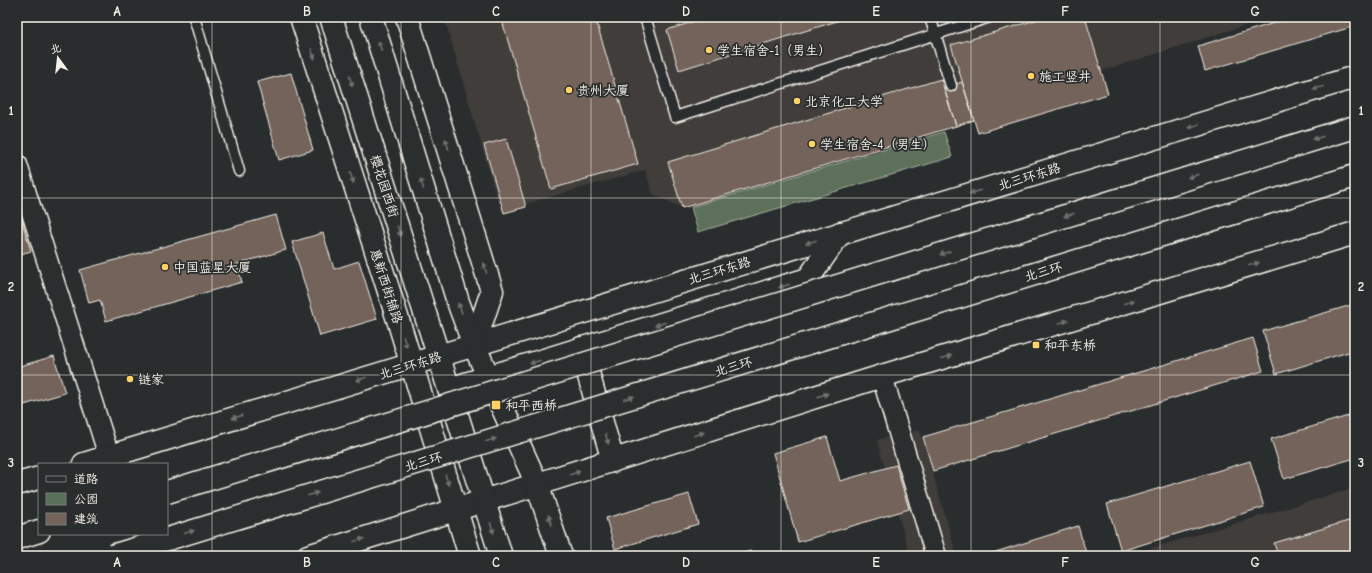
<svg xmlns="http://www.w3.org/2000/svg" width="1372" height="573" viewBox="0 0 1372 573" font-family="'Comic Neue','LXGW WenKai TC',sans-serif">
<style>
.built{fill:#403d3b}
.green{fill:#5b705a;stroke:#a8b0a1}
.building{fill:#73635a;stroke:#f4f1e8}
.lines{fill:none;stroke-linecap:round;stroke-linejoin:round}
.service-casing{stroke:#f4f1e8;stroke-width:13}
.minor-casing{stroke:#f4f1e8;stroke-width:23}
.tertiary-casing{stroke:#f4f1e8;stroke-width:25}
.primary-casing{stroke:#f4f1e8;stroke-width:25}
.trunk-casing{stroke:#f4f1e8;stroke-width:25}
.service{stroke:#2a2d2e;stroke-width:10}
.minor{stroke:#2a2d2e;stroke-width:20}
.tertiary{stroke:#2a2d2e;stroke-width:22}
.primary{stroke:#2a2d2e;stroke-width:22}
.trunk{stroke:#2a2d2e;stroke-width:22}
.trunk-bridge-casing{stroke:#f4f1e8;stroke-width:25;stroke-linecap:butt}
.trunk-bridge{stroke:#2a2d2e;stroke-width:22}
.oneway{fill:#71726f}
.grid{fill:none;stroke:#f4f1e8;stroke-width:1;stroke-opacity:0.55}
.poi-dot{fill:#ffd166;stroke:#2a2d2e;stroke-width:1.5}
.labels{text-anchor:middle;stroke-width:3.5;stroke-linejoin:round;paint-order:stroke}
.poi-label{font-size:13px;fill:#f4f1e8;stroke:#2a2d2e;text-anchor:start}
.street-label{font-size:13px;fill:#f4f1e8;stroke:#2a2d2e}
.neatline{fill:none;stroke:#f4f1e8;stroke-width:1.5}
.grid-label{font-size:13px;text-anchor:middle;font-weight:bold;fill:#f4f1e8}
</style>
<rect width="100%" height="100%" fill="#2a2d2e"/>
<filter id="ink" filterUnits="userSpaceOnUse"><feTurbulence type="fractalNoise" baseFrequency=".025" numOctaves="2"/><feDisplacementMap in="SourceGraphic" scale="8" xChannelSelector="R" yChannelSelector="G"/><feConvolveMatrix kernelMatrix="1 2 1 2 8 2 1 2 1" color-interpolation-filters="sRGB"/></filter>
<g filter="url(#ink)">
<path class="built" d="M444,17H1046L951,45L974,120L682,208L653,194L645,170L507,209L498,202Z
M1085,17H1272L1101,71Z
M920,430L957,556H910L877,440Z
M1355,488V556H1125Z"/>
<path class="green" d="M944,132L952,157L698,232L691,207Z"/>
<path class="building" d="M501,17H595L638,164L551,189Z
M708,17H850L679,70L667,30Z
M1046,17H1085L1108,94L978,133L951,45Z
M1294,17H1355V26L1205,71L1198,46Z
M291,73L313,150L279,160L257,82Z
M941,79L956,126L682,208L668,162Z
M962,82L974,120L956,126L944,88Z
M506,139L526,207L504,213L484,145Z
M20,215L31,251L17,255V216Z
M276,215L286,250L237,264L242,282L106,321L100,300L89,303L80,270Z
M323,233L334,269L359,261L377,319L320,336L292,242Z
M1355,304V350L1276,374L1263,331Z
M1253,338L1263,371L933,471L923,437Z
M54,356L65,393L17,407V367Z
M1355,414V458L1284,479L1271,439Z
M827,437L840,481L896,465L909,509L798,542L773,453Z
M1250,461L1264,507L1121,551L1107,504Z
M689,494L698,524L615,549L606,518Z
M1355,519V556H1278L1274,543Z
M1078,526L1087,556H983Z
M751,551L752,556H732Z"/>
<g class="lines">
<defs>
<path id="service" d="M194,17L239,171
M645,17L675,117L990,17
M930,17L951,86"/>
<path id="minor" d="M17,165L109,456
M882,376L936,556"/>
<path id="tertiary" d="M301,17L399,323L470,556
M407,17L492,291L474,345
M581,348L613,461
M449,389L808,279L840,233
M84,464L1355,77
M17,484L39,478
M308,556L882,376L1355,233"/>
<path id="primary" d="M331,17L449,389L501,556
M371,17L458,302L474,345L537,484L561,556"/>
<path id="trunk" d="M17,538L39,531"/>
</defs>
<use href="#service" class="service-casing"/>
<use href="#minor" class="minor-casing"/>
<use href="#tertiary" class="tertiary-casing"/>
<use href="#primary" class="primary-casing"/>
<use href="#trunk" class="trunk-casing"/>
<use href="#service" class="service"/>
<use href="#minor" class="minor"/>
<use href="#tertiary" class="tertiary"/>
<use href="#primary" class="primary"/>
<use href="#trunk" class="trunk"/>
<defs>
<path id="trunk-bridge" d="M167,492L1355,127
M112,556L1355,176"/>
</defs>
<use href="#trunk-bridge" class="trunk-bridge-casing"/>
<use href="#trunk-bridge" class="trunk-bridge"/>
</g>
<defs><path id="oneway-solid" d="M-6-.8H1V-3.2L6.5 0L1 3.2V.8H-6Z"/></defs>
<g class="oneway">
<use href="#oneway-solid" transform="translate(380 46) rotate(-107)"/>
<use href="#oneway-solid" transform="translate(313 54) rotate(72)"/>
<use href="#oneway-solid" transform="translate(351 81) rotate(72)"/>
<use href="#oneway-solid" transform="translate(1318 88) rotate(163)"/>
<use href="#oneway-solid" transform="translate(1193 126) rotate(163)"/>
<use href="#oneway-solid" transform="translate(1318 138) rotate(163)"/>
<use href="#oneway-solid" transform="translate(447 144) rotate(-107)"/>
<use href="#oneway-solid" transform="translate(1193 176) rotate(163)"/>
<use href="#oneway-solid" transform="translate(352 178) rotate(72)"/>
<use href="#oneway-solid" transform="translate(422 184) rotate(-107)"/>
<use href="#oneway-solid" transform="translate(975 192) rotate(163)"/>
<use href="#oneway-solid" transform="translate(1069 215) rotate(163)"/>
<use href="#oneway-solid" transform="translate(399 231) rotate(72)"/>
<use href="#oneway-solid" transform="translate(811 242) rotate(163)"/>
<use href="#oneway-solid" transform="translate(945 253) rotate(163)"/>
<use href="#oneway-solid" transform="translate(1254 264) rotate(-17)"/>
<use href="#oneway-solid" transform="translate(485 268) rotate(-107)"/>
<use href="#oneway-solid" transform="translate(784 286) rotate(163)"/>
<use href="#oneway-solid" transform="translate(1129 302) rotate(-17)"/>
<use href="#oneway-solid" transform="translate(460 308) rotate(-111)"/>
<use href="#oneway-solid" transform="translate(1063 322) rotate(-17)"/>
<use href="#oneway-solid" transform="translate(660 324) rotate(163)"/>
<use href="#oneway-solid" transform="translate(405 342) rotate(73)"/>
<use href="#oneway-solid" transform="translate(947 357) rotate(-17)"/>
<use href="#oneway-solid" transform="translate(535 362) rotate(163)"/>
<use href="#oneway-solid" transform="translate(361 379) rotate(163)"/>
<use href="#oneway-solid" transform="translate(823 395) rotate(-17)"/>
<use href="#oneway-solid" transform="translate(629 398) rotate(-17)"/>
<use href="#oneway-solid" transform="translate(237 417) rotate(163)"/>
<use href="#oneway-solid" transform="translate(699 434) rotate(-17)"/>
<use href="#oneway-solid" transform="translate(607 439) rotate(74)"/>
<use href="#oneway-solid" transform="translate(491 440) rotate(-17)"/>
<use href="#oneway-solid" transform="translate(575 473) rotate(-17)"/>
<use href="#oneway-solid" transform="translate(447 480) rotate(73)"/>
<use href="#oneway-solid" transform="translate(313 494) rotate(-17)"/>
<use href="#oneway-solid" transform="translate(550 520) rotate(-109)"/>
<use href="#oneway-solid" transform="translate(492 528) rotate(73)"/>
<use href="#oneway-solid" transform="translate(189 532) rotate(-17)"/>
<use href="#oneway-solid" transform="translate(359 540) rotate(-17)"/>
</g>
</g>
<path class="grid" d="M212,17V556M401,17V556M591,17V556M781,17V556M971,17V556M1160,17V556M17,198H1355M17,375H1355"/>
<g class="poi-dot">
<circle cx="709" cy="50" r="4"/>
<circle cx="1031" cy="76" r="4"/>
<circle cx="569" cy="90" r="4"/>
<circle cx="797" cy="101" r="4"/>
<circle cx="812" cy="144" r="4"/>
<circle cx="165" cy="267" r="4"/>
<rect x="1032" y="341" width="8" height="8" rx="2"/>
<circle cx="130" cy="379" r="4"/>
<rect x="491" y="400" width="10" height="10" rx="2"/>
</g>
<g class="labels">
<g class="poi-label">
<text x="717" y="55">学生宿舍-1（男生）</text>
<text x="1039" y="81">施工竖井</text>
<text x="577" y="95">贵州大厦</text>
<text x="805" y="106">北京化工大学</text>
<text x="820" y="149">学生宿舍-4（男生）</text>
<text x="173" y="272">中国蓝星大厦</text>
<text x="1044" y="350">和平东桥</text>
<text x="138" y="384">链家</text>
<text x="505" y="410">和平西桥</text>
</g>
<g class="street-label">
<text transform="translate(1029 176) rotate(-17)" y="5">北三环东路</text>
<text transform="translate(385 186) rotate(72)" y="5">樱花园西街</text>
<text transform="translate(719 270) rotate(-17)" y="5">北三环东路</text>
<text transform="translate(1043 271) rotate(-17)" y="5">北三环</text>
<text transform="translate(387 286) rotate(72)" y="5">惠新西街辅路</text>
<text transform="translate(410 365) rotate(-17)" y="5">北三环东路</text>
<text transform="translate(733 366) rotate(-17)" y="5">北三环</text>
<text transform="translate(423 461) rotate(-17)" y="5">北三环</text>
</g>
</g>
<rect width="1372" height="573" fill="none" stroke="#2a2d2e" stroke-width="44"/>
<rect x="38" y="463" width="130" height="72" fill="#2a2d2e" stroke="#7b7b78"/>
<rect x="46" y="476" width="20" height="6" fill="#2a2d2e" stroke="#7b7b78"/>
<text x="74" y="483" font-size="12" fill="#f4f1e8">道路</text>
<rect x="46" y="493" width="20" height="12" fill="#5b705a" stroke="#7b7b78"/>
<text x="74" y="503" font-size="12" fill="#f4f1e8">公园</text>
<rect x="46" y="513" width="20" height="12" fill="#73635a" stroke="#7b7b78"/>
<text x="74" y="523" font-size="12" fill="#f4f1e8">建筑</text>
<g transform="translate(58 58) rotate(345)" stroke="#2a2d2e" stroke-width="3" paint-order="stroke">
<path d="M0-3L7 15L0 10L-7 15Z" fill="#f4f1e8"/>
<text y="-6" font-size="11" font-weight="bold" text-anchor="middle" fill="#f4f1e8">北</text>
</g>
<rect x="22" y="22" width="1328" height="529" class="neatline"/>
<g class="grid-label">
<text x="117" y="16">A</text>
<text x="307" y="16">B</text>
<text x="496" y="16">C</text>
<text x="686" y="16">D</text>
<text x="876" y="16">E</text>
<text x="1065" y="16">F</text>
<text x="1255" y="16">G</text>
<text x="11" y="115">1</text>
<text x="1361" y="115">1</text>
<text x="11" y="291">2</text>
<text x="1361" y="291">2</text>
<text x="11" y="467">3</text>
<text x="1361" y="467">3</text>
<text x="117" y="567">A</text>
<text x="307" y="567">B</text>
<text x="496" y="567">C</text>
<text x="686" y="567">D</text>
<text x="876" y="567">E</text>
<text x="1065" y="567">F</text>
<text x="1255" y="567">G</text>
</g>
</svg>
